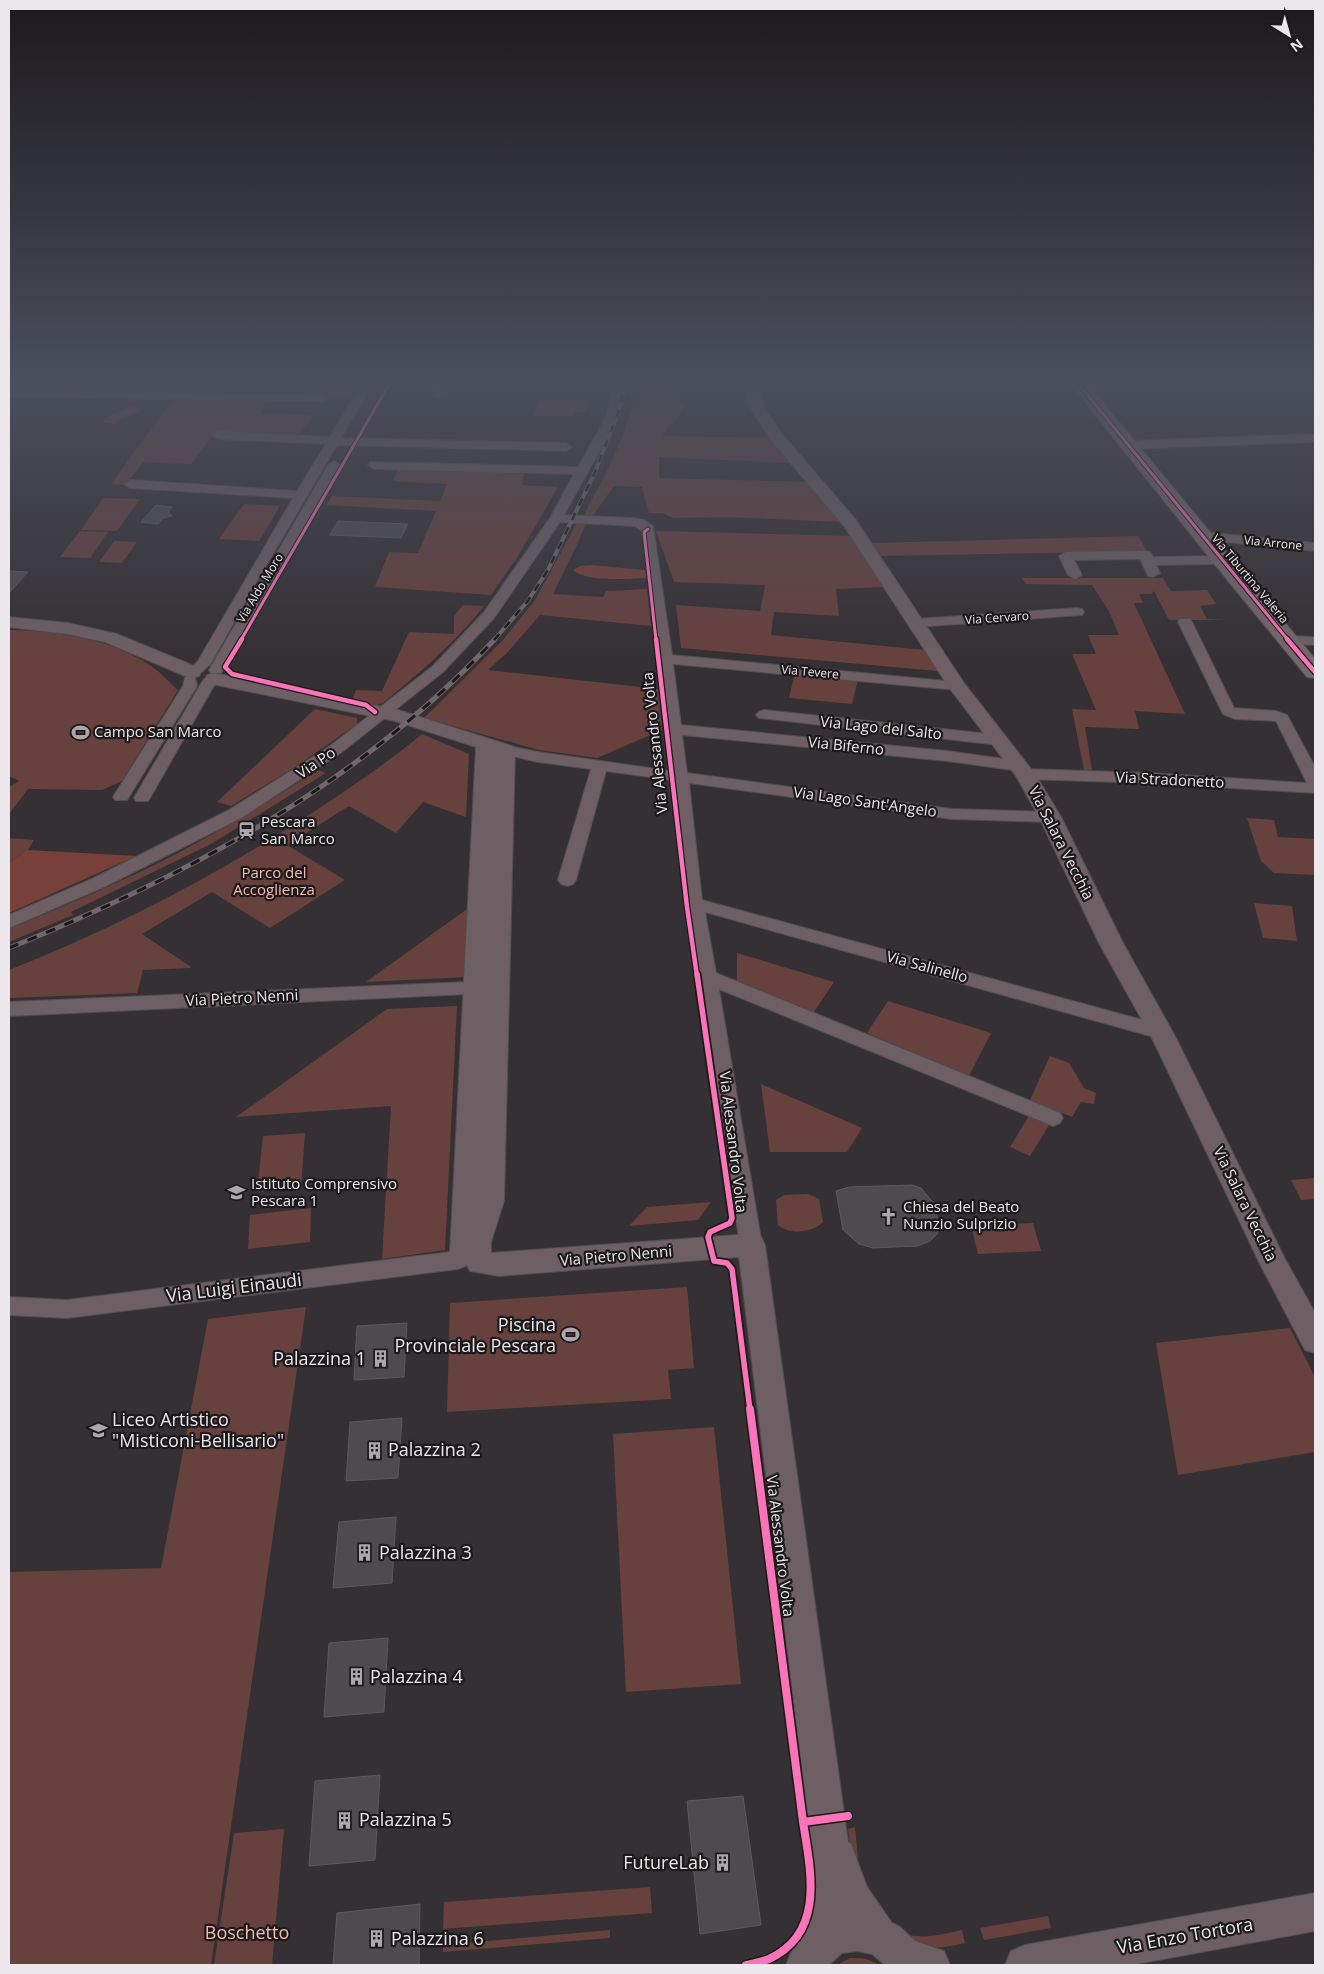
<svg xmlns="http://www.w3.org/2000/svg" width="1324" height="1974" viewBox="0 0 1324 1974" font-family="'Open Sans',sans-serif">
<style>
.green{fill:#67413e}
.forest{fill:#78403b}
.building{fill:#4e4b4e;stroke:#5c595d}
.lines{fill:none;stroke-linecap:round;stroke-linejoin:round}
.minor-casing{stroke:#514e50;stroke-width:2}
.tertiary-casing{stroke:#514e50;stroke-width:2}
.primary-casing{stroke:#514e50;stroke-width:2}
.minor{fill:#6d5f64;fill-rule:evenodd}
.tertiary{fill:#6d5f64;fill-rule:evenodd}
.primary{fill:#78666c;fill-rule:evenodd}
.rail-far1-casing{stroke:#71676b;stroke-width:4}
.rail-casing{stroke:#71676b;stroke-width:5}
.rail-far1{stroke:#1c191b;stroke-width:2.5;stroke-dasharray:8;stroke-linecap:butt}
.rail{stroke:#1c191b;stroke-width:3;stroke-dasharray:10;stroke-linecap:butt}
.cycleway-far3-casing{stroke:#1c191b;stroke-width:5}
.cycleway-far2-casing{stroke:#1c191b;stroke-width:7}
.cycleway-far1-casing{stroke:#1c191b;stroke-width:9}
.cycleway-casing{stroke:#1c191b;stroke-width:11}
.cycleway-far3{stroke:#fb73b8;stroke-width:3}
.cycleway-far2{stroke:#fb73b8;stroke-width:4.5}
.cycleway-far1{stroke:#fb73b8;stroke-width:5.5}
.cycleway{stroke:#fb73b8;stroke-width:8}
.labels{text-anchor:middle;stroke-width:4.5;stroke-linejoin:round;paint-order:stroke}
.far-street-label{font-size:12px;fill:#ece7eb;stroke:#1c191b}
.street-label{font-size:15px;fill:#ece7eb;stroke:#1c191b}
.poi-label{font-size:15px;fill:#ece7eb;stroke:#1c191b;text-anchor:start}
.park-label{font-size:15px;fill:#f7bab3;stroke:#1c191b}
.near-street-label{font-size:18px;fill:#ece7eb;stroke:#1c191b}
.near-poi-label{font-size:18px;fill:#ece7eb;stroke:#1c191b;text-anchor:start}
.near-park-label{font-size:18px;fill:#f7bab3;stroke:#1c191b}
</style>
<rect width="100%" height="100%" fill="#353034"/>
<path class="green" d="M9,381H127L116,395L9,392Z
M310,381H365L355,396L300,397Z
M638,381H683L678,404H688L673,424L669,425L662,436L771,438L792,463L659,457V478L809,482L843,522L726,517L673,518L663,513H649L642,487L614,486L594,514L584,517C588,503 597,492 603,479C618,448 633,415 638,381Z
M173,399L267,400L261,414L313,415L299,436L216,432L191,464L143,462L125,485L111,484Z
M589,400L586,412H575L574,416H534L540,401Z
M399,469L524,474L522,485L558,487L518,556L491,595L375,587L389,552L418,553L436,511L326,505L332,496L440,501L447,484L393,481Z
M103,498L140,499L117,531L81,530Z
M244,504L280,506L259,541L219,539Z
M577,523H586L577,545L553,594L603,597L606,591L647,589L651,626L540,615L507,653L488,670L658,689L662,730L597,758L539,750L424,718L503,640L535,600Z
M80,531L108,532L90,558L60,557Z
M656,531L852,536L883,587L836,589L839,616L774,612L771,635L925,650L938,671L681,648L676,605L760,611L765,585L674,582Z
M1138,536L1147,551L881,556L871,543Z
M114,541L137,542L122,563L99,562Z
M1022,578H1163L1171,591L1207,590L1216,604L1200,606L1207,619L1225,620H1169L1154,591L1151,594H1139L1143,603H1134L1185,714L1135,711L1139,729L1085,727L1092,770H1084L1072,709L1096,710L1072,654H1096L1088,635H1119L1109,611L1092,585L1026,584Z
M463,605L484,606C455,643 419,673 383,703L375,705L352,700L356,690L382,691L409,632L454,634V616Z
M9,630C60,631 116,639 158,671C165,677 171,684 178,690L122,781L102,790L28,789L9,814V787L19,781L9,776Z
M795,672L858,679L852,704L789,698Z
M315,709L357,718V724L295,767L231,806L217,802Z
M422,734L469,754L466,817L423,802L396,833L349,806L287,845L345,880L270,928L212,892L142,934L191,967L190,968L143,970L137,993L9,998V970C121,926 227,870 327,803C360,781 392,759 422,734Z
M318,770L326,773L211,844L71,912L73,915L9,942V929C66,905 124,881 180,852C227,827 273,799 318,770Z
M1247,818L1274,820L1278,837L1315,839V875L1274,873L1261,861Z
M9,838L34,840L28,850L9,863Z
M1254,903L1292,906L1297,941L1263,938Z
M467,909H471L467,977L366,982Z
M737,953L834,982L814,1012L737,981Z
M888,1001L991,1033L969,1076L867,1033Z
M457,1006L445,1250L382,1259L391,1106L236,1117L387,1009Z
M1050,1056L1069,1063L1084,1088L1096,1093L1094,1104L1081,1102L1072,1117L1030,1100Z
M761,1084L862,1128L847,1152H770Z
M1029,1116L1049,1125L1030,1156L1010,1147Z
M305,1133L301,1188L257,1192L263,1136Z
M1315,1178V1199L1301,1200L1291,1180Z
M808,1194L819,1199L823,1222C813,1233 789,1235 778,1225L776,1200L784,1195Z
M711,1202L698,1220L629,1226L647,1207Z
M311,1208L310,1242L248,1249L250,1215Z
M1033,1223L1041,1251L978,1254L971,1226Z
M687,1287L694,1368L668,1370L671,1399L447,1412L450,1303Z
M306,1307L211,1965H9V1572L161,1568L208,1319Z
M1290,1328L1315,1377V1452L1178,1475L1156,1343Z
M714,1427L741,1684L626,1692L613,1434Z
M855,1827C857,1847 858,1870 864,1889C871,1911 892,1934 916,1936C931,1938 947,1933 962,1930L965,1943C948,1947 930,1950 912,1946C892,1942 868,1915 860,1897C851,1879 851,1849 848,1829Z
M284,1829L272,1965H214L234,1833Z
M650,1887L652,1913L443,1929L444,1902Z
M1048,1916L1051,1928L984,1940L980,1928Z
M610,1930V1938L443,1952V1945Z
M850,1958C861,1958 870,1958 878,1965H837Z"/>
<path class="forest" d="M131,406L140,409V412L117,420L115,424L102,422L107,417Z
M591,565L645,570L646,578C628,579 586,582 573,570L580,566Z
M28,850L136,856L9,913V863Z"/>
<path class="building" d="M156,505L172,507L168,512L172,516L163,518L158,524L141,522Z
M338,521L408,524L401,538L330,535Z
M9,571L28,572L9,593Z
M912,1185L921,1188L935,1205L939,1227L937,1234L930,1241L917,1246L873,1248L859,1244L843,1230L836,1191L849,1187Z
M407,1323L404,1377L354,1380L357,1326Z
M402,1418L398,1478L346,1481L350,1422Z
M396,1517L392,1583L333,1588L339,1522Z
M388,1638L384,1712L324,1717L329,1643Z
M380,1775L375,1860L309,1866L315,1781Z
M743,1796L761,1925L700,1934L687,1801Z
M420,1904L419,1965H333L337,1913Z"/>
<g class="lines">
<defs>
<path id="minor" d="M363,381H375L341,438L566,443L572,447L566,451L337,445L257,581L211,663L202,672H192L190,669L198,661L293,498L130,488L124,484L130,480L297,491L326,444L218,439L212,435L218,431L330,437Z
M439,381H451L442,397L438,398L432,395Z
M615,381H627L617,419L564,515L633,518L644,520L653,526L672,655L957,682L962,683L964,686L962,689L957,690L673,664L681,725L947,751L1019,761L1025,763L1027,766L1025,769L1149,773L1307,783L1276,721L1235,719L1223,714L1178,622L1180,619H1190L1192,622L1234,708L1276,711L1287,715L1315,767V793L1149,783L1025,779L1019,777L1017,774L1019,771L947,761L682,735L687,773L952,809L1050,812L1056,813L1058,817L1056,821L1050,822L952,819L689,783L702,900L1161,1025L1168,1027L1171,1032L1168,1037L1161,1039L705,912L716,973L1060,1113L1063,1118L1060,1123L1053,1126L1046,1123L719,989L762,1245L759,1251L751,1254L743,1251L740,1245L704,1004L685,903L672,780L606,771L576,880L573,884L567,886L561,884L558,880L591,769L538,762L499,753L497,750L499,747L505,745L538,752L671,771L642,531L635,526L560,522L494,618L443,672L342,752L241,818L106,886L9,928V915L94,878L229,810L330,746L433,666L484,612L550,518L574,474L374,469L368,465L370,462L578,467L605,419Z
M9,391L322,395L328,398L322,401L9,397Z
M1315,434V442L1128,449L1122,445L1128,441Z
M334,461L340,465L223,670L221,673H211L209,670L328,465Z
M1202,532L1315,543V551L1197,539L1195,536Z
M1145,551L1150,552L1153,557L1221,556L1228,560L1221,564L1156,565L1160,573L1153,577L1148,576L1140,559L1074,560L1082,575L1075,579L1068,575L1059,556L1066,552Z
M1077,608L1082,609L1084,612L1082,615L916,627L911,626L909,623L911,620L916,619Z
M1288,636L1315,637V645L1283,643L1281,640L1283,637Z
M190,676L195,677L197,686L127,800H115L113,797L183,686L185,677Z
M209,678L214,679L216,682L150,798L148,801H136L134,798L202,682L204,679Z
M764,710L999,735L1005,737L1007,740L1005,743L999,745L759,718L756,715L759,712Z
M489,981L496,982L498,987L496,992L489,993L9,1016V1002Z
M458,1251L466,1254L469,1260L466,1266L458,1269L67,1318L9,1315V1297L67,1300Z"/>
<path id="tertiary" d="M743,381H757L764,408L782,434L856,520L964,683L1035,774L1061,817L1123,943L1176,1038L1285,1259L1315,1313V1353L1305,1350L1260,1264L1152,1038L1099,943L1039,817L1016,776L948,686L844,526L771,440L750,408Z
M9,617L68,623L117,634L199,668L201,672L199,676L192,678L185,676L105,642L68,634L9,627Z
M214,673L398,710L512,746L515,750L504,1201L491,1242V1253L751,1234L761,1237L765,1245L848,1842L851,1844L867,1887L892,1923L900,1927L915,1941L944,1951L950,1965H885L872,1954L857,1951L842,1953L829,1965H786L792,1951L806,1933L813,1897L810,1832L739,1257L499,1276L470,1271L466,1263L454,1260L450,1252L476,747L395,721L207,683L205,679L207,675Z
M1315,1893V1931L1131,1965H1005L1011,1951L1025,1945Z"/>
<path id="primary" d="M1068,381H1085L1315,659V678L1307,677L1229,582Z"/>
</defs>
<use href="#minor" class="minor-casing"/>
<use href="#tertiary" class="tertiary-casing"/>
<use href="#primary" class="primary-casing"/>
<use href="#minor" class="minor"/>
<use href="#tertiary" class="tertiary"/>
<use href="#primary" class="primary"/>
<defs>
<path id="rail-far1" d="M494,640L527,602L548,570L595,472L617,416L627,381"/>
<path id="rail" d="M9,948C189,875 361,783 495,639"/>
</defs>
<use href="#rail-far1" class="rail-far1-casing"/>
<use href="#rail" class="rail-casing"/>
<use href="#rail-far1" class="rail-far1"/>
<use href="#rail" class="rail"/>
<defs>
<path id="cycleway-far3" d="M1076,381L1288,640
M648,529L644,532L656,640
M241,640L391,381"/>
<path id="cycleway-far2" d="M242,639L225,667L232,674L366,705L375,712
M656,639L687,907L697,976
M1287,639L1315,672"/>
<path id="cycleway-far1" d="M697,974L732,1218L730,1223L710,1232L708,1237L714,1261L727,1263L732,1269L750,1410"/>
<path id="cycleway" d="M750,1409L803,1822
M746,1965C753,1963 762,1962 769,1959C825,1933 811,1872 803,1822L848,1816"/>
</defs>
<use href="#cycleway-far3" class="cycleway-far3-casing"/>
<use href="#cycleway-far2" class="cycleway-far2-casing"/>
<use href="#cycleway-far1" class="cycleway-far1-casing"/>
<use href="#cycleway" class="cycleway-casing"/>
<use href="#cycleway-far3" class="cycleway-far3"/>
<use href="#cycleway-far2" class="cycleway-far2"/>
<use href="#cycleway-far1" class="cycleway-far1"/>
<use href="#cycleway" class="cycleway"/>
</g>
<linearGradient id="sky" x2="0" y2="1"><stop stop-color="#1d1a1d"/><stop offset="0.58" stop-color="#4b4e5c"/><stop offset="1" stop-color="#4b4e5c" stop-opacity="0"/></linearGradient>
<rect width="1324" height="657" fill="url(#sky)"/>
<defs>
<symbol id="stadium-bare" viewBox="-9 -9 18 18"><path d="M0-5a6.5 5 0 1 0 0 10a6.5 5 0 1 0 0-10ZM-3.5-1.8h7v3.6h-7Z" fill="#aca7ab" stroke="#1c191b" stroke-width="2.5" paint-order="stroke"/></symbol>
<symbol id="station-bare" viewBox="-9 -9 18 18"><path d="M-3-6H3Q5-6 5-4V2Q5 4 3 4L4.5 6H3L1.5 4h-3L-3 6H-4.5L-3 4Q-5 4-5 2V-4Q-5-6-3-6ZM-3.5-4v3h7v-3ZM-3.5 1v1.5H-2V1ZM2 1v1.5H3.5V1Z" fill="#aca7ab" stroke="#1c191b" stroke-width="2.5" paint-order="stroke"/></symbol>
<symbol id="school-bare" viewBox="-9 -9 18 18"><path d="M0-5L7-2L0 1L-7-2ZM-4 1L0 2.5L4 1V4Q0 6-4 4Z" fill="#aca7ab" stroke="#1c191b" stroke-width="2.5" paint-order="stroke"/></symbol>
<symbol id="church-bare" viewBox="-9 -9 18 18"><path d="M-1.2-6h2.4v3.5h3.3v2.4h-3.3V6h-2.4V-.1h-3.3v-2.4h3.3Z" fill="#aca7ab" stroke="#1c191b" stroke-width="2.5" paint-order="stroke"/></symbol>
<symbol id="building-bare" viewBox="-9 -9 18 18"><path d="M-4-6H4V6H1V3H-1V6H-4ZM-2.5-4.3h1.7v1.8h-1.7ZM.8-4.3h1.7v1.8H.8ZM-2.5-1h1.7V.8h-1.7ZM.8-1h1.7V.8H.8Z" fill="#aca7ab" stroke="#1c191b" stroke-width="2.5" paint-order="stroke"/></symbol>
</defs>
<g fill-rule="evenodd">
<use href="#stadium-bare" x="68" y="720" width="25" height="25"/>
<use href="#station-bare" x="234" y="818" width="25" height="25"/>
<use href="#school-bare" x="224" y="1180" width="25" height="25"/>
<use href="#church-bare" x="876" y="1204" width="25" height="25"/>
<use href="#stadium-bare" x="558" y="1322" width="25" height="25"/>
<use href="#building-bare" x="368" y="1346" width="25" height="25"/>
<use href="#school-bare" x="86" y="1418" width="25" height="25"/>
<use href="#building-bare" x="362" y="1438" width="25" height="25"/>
<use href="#building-bare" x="352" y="1540" width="25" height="25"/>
<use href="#building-bare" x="344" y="1664" width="25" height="25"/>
<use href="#building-bare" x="332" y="1808" width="25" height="25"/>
<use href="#building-bare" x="710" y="1850" width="25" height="25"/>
<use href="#building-bare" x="364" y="1926" width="25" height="25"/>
</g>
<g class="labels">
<g class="far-street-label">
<text transform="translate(1273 543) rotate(6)" y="4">Via Arrone</text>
<text transform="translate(1250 579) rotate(50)" y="4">Via Tiburtina Valeria</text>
<text transform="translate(260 588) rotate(-59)" y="4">Via Aldo Moro</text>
<text transform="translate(997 618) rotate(-4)" y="4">Via Cervaro</text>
<text transform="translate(810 672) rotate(5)" y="4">Via Tevere</text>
</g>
<g class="street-label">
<text transform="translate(881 728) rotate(6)" y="5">Via Lago del Salto</text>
<text transform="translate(655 743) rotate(-96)" y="5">Via Alessandro Volta</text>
<text transform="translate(846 746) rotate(6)" y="5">Via Biferno</text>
<text transform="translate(316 763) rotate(-34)" y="5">Via Po</text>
<text transform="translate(1170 780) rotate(3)" y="5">Via Stradonetto</text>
<text transform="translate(865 802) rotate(8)" y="5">Via Lago Sant'Angelo</text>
<text transform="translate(1061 843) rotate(63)" y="5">Via Salara Vecchia</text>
<text transform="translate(927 967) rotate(15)" y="5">Via Salinello</text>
<text transform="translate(242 998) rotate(-3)" y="5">Via Pietro Nenni</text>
<text transform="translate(733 1142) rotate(83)" y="5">Via Alessandro Volta</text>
<text transform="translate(1245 1204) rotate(64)" y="5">Via Salara Vecchia</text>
<text transform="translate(616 1256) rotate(-5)" y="5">Via Pietro Nenni</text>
<text transform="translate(780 1546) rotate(83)" y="5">Via Alessandro Volta</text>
</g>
<g class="poi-label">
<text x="94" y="737">Campo San Marco</text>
<text x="261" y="827">Pescara<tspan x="261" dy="17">San Marco</tspan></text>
<text x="251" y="1189">Istituto Comprensivo<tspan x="251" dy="17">Pescara 1</tspan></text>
<text x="903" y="1212">Chiesa del Beato<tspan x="903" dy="17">Nunzio Sulprizio</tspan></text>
</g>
<g class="park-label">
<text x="274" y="878">Parco del<tspan x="274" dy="17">Accoglienza</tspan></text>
</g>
<g class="near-street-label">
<text transform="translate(234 1288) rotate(-7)" y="6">Via Luigi Einaudi</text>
<text transform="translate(1185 1936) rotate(-10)" y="6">Via Enzo Tortora</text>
</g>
<g class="near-poi-label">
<text x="556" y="1331" text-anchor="end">Piscina<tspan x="556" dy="21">Provinciale Pescara</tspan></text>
<text x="366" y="1365" text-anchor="end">Palazzina 1</text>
<text x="112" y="1426">Liceo Artistico<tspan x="112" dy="21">"Misticoni-Bellisario"</tspan></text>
<text x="388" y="1456">Palazzina 2</text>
<text x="379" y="1559">Palazzina 3</text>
<text x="370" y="1683">Palazzina 4</text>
<text x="359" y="1826">Palazzina 5</text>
<text x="709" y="1869" text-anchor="end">FutureLab</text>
<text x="391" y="1945">Palazzina 6</text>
</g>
<g class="near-park-label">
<text x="247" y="1939">Boschetto</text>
</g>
</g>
<rect width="1324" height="1974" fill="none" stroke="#ece7eb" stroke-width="20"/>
<g transform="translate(1289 35) rotate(143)" stroke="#1c191b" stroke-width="4" paint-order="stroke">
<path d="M0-4L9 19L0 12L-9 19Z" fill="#ece7eb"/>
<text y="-8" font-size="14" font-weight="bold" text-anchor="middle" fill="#ece7eb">N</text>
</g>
</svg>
